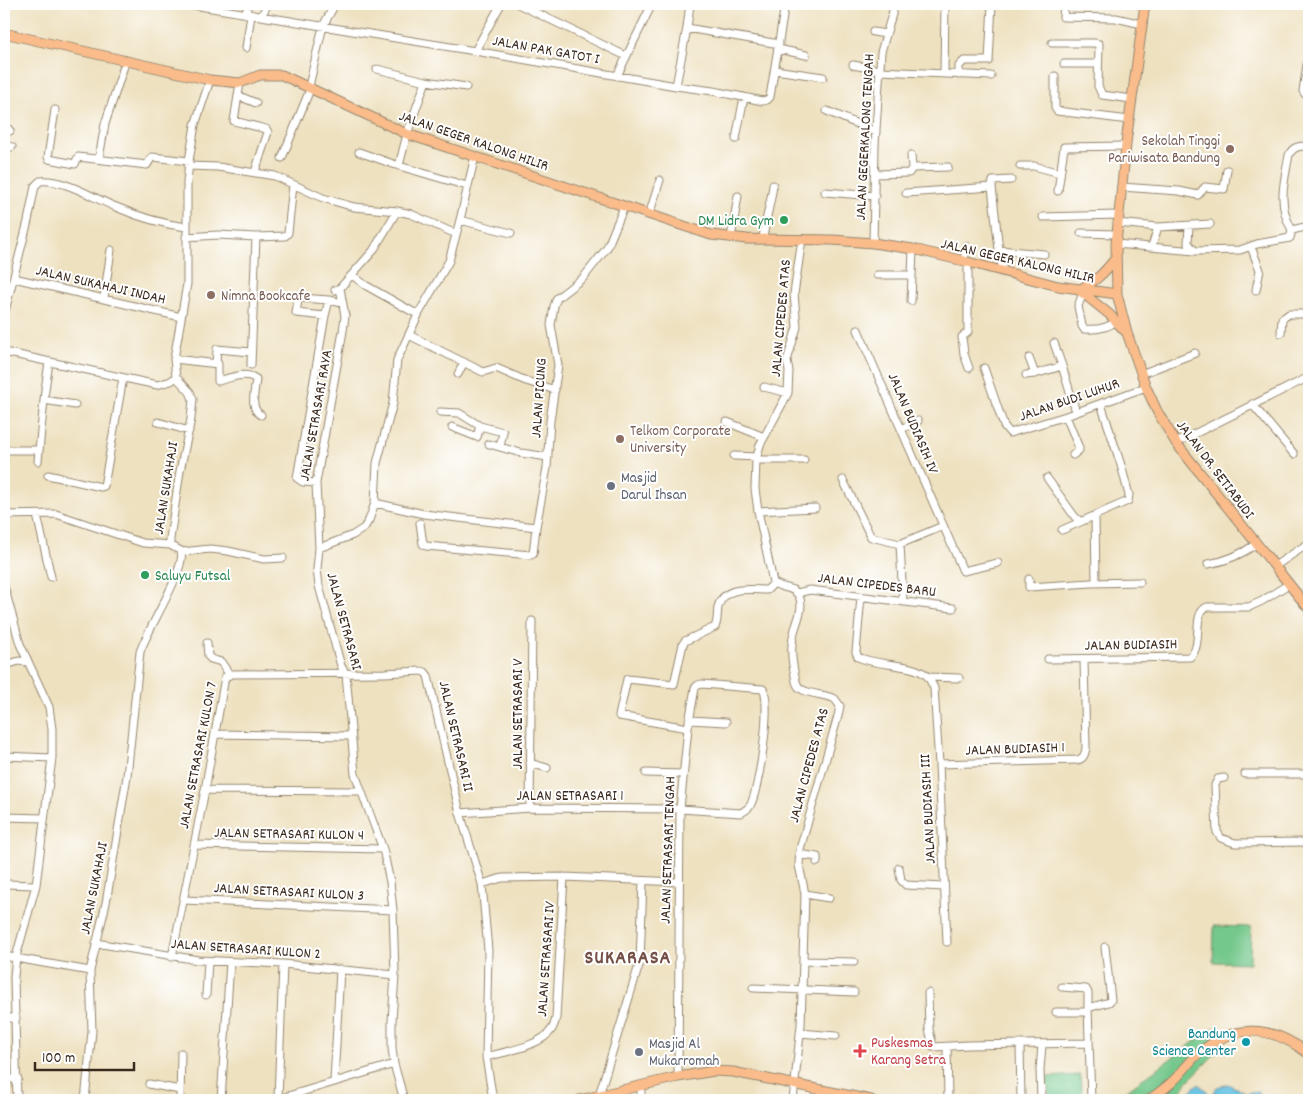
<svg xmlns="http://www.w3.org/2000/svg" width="1313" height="1104" viewBox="0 0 1313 1104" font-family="Dekko,sans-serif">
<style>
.green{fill:#74c88c;stroke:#587955}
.water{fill:#64c1e2;stroke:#507680}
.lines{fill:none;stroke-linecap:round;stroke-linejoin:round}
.minor-casing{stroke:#94866f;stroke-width:9}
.major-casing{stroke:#94866f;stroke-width:11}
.minor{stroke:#fff;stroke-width:7}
.major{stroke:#fabc8b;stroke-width:9}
.education-dot{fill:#8d6e63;stroke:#fff;stroke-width:2}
.leisure-dot{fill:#2e9e5b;stroke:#fff;stroke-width:2}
.worship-dot{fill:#6b7280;stroke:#fff;stroke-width:2}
.culture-dot{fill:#0f9aa8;stroke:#fff;stroke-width:2}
.health-dot{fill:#e0444e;stroke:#fff;stroke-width:2}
.labels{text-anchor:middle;stroke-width:4;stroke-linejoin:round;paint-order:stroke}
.street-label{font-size:15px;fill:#3b2a1e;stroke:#fff}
.education-label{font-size:15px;fill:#785e54;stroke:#fff;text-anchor:start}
.leisure-label{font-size:15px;fill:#27864d;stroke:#fff;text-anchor:end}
.worship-label{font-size:15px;fill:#5b616d;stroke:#fff;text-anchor:start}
.culture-label{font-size:15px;fill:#0d838f;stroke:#fff;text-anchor:end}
.health-label{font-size:15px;fill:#be3a42;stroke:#fff;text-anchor:start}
.district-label{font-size:20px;font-weight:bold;letter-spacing:1px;fill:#745048;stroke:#fff}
</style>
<rect width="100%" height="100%" fill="#fff"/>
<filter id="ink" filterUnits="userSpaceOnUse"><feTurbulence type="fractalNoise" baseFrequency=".02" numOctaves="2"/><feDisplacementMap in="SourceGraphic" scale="10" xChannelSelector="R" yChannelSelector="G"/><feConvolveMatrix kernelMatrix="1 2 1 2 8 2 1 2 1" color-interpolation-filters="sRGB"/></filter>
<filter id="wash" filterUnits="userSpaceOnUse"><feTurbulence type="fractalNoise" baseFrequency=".0096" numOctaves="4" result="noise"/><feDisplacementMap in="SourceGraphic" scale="20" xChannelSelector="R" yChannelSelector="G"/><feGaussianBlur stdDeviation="1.12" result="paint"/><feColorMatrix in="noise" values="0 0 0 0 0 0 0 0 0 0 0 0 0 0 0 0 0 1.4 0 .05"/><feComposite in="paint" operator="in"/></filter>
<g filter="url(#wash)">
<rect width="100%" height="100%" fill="#eee1c0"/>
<path class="green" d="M1214,926L1251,927L1250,963L1213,962Z
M1215,1027L1225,1044L1187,1082L1177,1100H1113Z
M1080,1075L1082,1100H1049L1047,1077Z"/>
<path class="water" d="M1198,1084L1206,1090L1211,1100H1186L1192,1089Z
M1228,1084L1246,1093L1258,1091L1259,1100H1229L1227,1097L1225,1100H1214L1213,1094L1217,1087Z"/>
</g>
<g filter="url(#ink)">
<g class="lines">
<defs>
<path id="minor" d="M187,4L475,51L676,86L713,91L763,101L767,100L770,97L785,4
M518,4L626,56
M1064,4L1063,17L1116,18L1142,24
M246,14L248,4
M261,16L268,4
M687,28L779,44
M873,32L886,34
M1052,43H1094L1099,44L1098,86L1102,95L1132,99
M246,48L251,15
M778,49L806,55
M475,51L501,4
M1309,52L1303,91L1305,94L1309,95
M1064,64H1098
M853,65L880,70
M377,69L426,81L466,87
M775,70L823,77
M880,71L991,76
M944,74L945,4
M959,75V66L964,61H989L992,4
M617,76L652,4
M1055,76V108L1057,111L1129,120
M240,83L234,121L266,129L268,132L255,172
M309,86L323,26L335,4
M676,86L687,28L690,4
M239,96L256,103
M55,110L48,157L49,159L75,164L78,157L147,165L152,157L189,161
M827,111L876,132
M4,123L10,131
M736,139L744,97
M4,145L12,147
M359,152L396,165L467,186
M99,158L105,124L126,60
M282,158L311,87
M188,166L218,167L275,176L323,198L354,207L397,211L411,214L456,234
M399,166L407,134L426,81
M1020,166H1034L1060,173
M912,168L948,167
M875,174L909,173L912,168L911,155
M992,187L993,181L1011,180
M1121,187L1179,191L1198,195L1205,187L1224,189L1227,170
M1058,191L1064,147L1126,146
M825,192L875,196
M906,193L992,187L999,250L1003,271
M649,215L660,180
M1043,217L1118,215
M460,220L511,233
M1117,223L1158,227L1210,224
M1189,226L1188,243L1195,251
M1292,230L1309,226
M1081,233L1116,234
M186,237L218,235L256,237L285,236L288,233L293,185
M731,238L738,196
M763,239C765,220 771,203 773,185
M873,243L875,145L881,52L895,4
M1116,244L1195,251L1240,250L1257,244L1290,238L1292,230C1277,204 1284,183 1289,155C1293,146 1300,146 1309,146
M1152,246L1158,227
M1251,247L1260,270L1256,290
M999,250L1044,254
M964,261L966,246
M968,262V332L962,337L964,354L969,368
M352,275L365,285L413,312L419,313
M877,275H911
M14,278L181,317
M340,288L345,316L343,331L316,483L319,548L317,569L319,586L341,666L346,674L355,774L383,849L390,882L393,910L395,975L392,1021V1048L394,1064L404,1100
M335,290L340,288L373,251L397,211
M1083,293L1078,306L1082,326L1084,329C1096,330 1107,329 1116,321
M104,298L111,250
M911,301L913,249
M4,315L28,221L35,186L40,181C65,179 93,198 116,207C139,217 162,224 187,227
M325,316L329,300
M858,330L963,571L998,563
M1281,333L1282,319L1289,314H1309
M409,335L483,372L496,368L526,381L555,390
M1054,343L1062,366L1076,412
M4,352L157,385L171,381L176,377
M1029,358L1035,374
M174,359L218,364V381C230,378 245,371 256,379C255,390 249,409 261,415
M216,364L217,349L251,352
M251,365L256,237
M984,368L1004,426L1010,433L1066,416L1146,387
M458,374L464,362
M1141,374L1195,353
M1026,375L1035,374L1062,366
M764,387L788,393
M44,400L75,405
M1252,404L1294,454
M440,412L459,413L480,426L503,432L500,447
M1066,416L1079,448V450L1073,455
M158,422L189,431
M727,422L764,437
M452,427L477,437L480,426
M901,429L918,421
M1176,443L1309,377
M489,444L521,453L548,457
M4,450H39
M734,456L757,457
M756,460H804
M38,461L45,390L49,362
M48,475L101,487L104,486L123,378
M1047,478L1075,517L1080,521
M843,480L871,537L900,544
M316,483L303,482L297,478L325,316L296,313L298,300L300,298L329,300L342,303
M375,503L424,514L536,527
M758,511L815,508
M4,515L56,514L143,543L170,545
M37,515L51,577
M1095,516L1096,583
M420,523L423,544L426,546L531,555L533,554L536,527L547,468L550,421L558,365L551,325L554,306L557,298L583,278L607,248L624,207
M1062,530L1128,501L1129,495L1121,465L1101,404
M319,548L353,535L364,528L369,520L375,503L377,463L393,403L397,360L419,313L449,261L460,220L475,156
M182,552L210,549L228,551L264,559L283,558
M1208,564C1227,561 1241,555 1256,544
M1275,566L1309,543
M1029,579V587L1091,583L1140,582
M4,586L20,644L49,707L52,729V758L36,885L16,957L14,976L17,1100
M797,593L810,590L953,608
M861,597L856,652L858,657C876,666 912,663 926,675C930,678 931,683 934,688L939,764L947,942
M903,601L900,544L943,526
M207,643L208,656L211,659L221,662L229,674
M1048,659L1190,657C1204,645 1191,614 1207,607H1249L1262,601L1289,584
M928,677L959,678
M4,678L6,665L19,661L28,662
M689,720L726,722
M688,728L619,716L627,679L674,684L683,644L685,641L715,627C718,621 717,614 718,607C724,585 749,590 767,590L774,583
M215,734L351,736
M4,756L52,758
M530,763L547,768
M939,764L1078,760C1084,758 1085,754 1086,748L1084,659
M646,773L683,774
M1245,774H1309
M1224,778L1218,779L1215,785L1217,832L1221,838L1235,843L1309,842
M205,790L361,791
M530,808L532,621
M460,813L530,808L680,809L741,813C744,811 748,809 750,806C759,791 772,703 763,689L702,684L698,685L695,688L688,728L680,809L678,1077
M4,817L44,818
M194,845L383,849
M799,854L817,857V862
M899,868L901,880L906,885L944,887
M4,884L36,885
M482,884L502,878L564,877L679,882
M805,894L829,898
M184,900L393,910
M96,943L198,960L283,964L395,975
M4,956L90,971
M172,957L205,790L225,677L232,674L384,673L421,671L425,672L428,676L460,813L482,884L488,950L486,1057L493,1100
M803,961L854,962
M1062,987L1086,989L1088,993V1008
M753,988L854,992
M928,993L929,1029L933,1047L968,1045L1089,1043
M206,995L208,961
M1056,1012H1088
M4,1018H16
M800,1033L836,1036
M1020,1044L1021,1100
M947,1047L948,1100
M486,1057C504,1052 542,1046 552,1029C554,1026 555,1022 556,1018L564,877
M4,1079H18
M334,1082L340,969
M149,1084L180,1090
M599,1095L640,962L643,881
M278,1099L283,964
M85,1100L92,1031L90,971L106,903L127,776L140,652C147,630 187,568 181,551L170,545V539L180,471L191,419L193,399L190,392L176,377L174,359L187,284V183L189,161L195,125L210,80
M180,1100L181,1053
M221,1100L230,962
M275,1100L394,1064
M641,1100V1086
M793,1100L801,1025L805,894L799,865L800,849L838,716L840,706L835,699C825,694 811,695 801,689C796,686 796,681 795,676C792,663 790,651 793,637C795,624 805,609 799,596C794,586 780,589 773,582L758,511L755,489L756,460L760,445L788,393L789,371L787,361L797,327L794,294L802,239
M1041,1100L1040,1070L1042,1045
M1091,1100L1088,1008L1109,1002L1111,1000L1105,947"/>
<path id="major" d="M1145,4L1127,135L1116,244L1117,294L1127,333L1146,387L1157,411L1176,443L1309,609
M4,33L210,80L240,83L260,75H282L407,134L711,235L747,239L832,240L873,243L913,249L964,261L1058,286L1117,294
M1079,290L1109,314L1125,331
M1079,290C1095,282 1104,273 1115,259
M579,1100L678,1077L714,1071L733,1072L871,1100
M1149,1100C1157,1094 1166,1088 1173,1081C1182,1073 1188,1063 1197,1055C1233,1022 1272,1025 1309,1054"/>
</defs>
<use href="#minor" class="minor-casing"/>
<use href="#major" class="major-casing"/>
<use href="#minor" class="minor"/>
<use href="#major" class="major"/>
</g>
</g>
<g class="education-dot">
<circle cx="1230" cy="149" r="5"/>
<circle cx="211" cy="295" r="5"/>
<circle cx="620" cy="439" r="5"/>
</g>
<g class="leisure-dot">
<circle cx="784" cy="220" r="5"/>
<circle cx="145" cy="575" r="5"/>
</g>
<g class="worship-dot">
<circle cx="611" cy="486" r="5"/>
<circle cx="639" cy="1052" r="5"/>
</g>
<circle class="culture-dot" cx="1246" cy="1042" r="5"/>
<path class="health-dot" d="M857.5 1043.5h5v5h5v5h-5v5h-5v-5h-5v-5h5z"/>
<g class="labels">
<g class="street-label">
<text transform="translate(546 49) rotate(10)" y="5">JALAN PAK GATOT I</text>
<text transform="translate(864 137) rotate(-87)" y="5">JALAN GEGERKALONG TENGAH</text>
<text transform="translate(474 140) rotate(19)" y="5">JALAN GEGER KALONG HILIR</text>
<text transform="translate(1018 260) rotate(13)" y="5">JALAN GEGER KALONG HILIR</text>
<text transform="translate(101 284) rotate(13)" y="5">JALAN SUKAHAJI INDAH</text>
<text transform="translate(780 318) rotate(-85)" y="5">JALAN CIPEDES ATAS</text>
<text transform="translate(538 398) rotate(-86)" y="5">JALAN PICUNG</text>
<text transform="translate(1069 399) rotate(-19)" y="5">JALAN BUDI LUHUR</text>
<text transform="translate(315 415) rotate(-80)" y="5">JALAN SETRASARI RAYA</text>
<text transform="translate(914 423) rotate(67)" y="5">JALAN BUDIASIH IV</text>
<text transform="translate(1216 469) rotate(53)" y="5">JALAN DR. SETIABUDI</text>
<text transform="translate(165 488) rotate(-81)" y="5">JALAN SUKAHAJI</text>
<text transform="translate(877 584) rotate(7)" y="5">JALAN CIPEDES BARU</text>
<text transform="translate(345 621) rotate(75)" y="5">JALAN SETRASARI</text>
<text transform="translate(1131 644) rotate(-1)" y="5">JALAN BUDIASIH</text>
<text transform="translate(517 714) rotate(-90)" y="5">JALAN SETRASARI V</text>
<text transform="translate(457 736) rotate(77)" y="5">JALAN SETRASARI II</text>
<text transform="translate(1015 748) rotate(-2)" y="5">JALAN BUDIASIH 1</text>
<text transform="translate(197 755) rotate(-79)" y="5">JALAN SETRASARI KULON 7</text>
<text transform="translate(808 765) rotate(-75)" y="5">JALAN CIPEDES ATAS</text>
<text x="570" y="800">JALAN SETRASARI 1</text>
<text transform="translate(927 809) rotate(-93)" y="5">JALAN BUDIASIH III</text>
<text transform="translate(289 833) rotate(1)" y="5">JALAN SETRASARI KULON 4</text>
<text transform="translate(667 850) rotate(-88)" y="5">JALAN SETRASARI TENGAH</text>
<text transform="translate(93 888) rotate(-79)" y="5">JALAN SUKAHAJI</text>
<text transform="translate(289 891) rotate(3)" y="5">JALAN SETRASARI KULON 3</text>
<text transform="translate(246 948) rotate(4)" y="5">JALAN SETRASARI KULON 2</text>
<text transform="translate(545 959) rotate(-86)" y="5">JALAN SETRASARI IV</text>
</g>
<g class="education-label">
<text x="1220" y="145" text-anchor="end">Sekolah Tinggi<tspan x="1220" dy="17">Pariwisata Bandung</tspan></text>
<text x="221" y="300">Nimna Bookcafe</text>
<text x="630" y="435">Telkom Corporate<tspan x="630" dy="17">University</tspan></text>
</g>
<g class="leisure-label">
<text x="774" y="225">DM Lidra Gym</text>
<text x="155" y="580" text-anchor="start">Saluyu Futsal</text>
</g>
<g class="worship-label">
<text x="621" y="482">Masjid<tspan x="621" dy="17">Darul Ihsan</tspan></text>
<text x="649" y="1048">Masjid Al<tspan x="649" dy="17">Mukarromah</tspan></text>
</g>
<g class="culture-label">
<text x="1236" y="1038">Bandung<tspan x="1236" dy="17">Science Center</tspan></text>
</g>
<g class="health-label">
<text x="871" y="1047">Puskesmas<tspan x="871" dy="17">Karang Setra</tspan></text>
</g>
<g class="district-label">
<text x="628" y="963">SUKARASA</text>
</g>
</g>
<rect width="1313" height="1104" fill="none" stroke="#fff" stroke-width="20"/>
<path d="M35 1062v8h99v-8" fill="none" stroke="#3b2a1e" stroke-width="2.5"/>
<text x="42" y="1062" font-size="15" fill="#3b2a1e" stroke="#ffffff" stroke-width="4" paint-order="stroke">100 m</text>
</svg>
